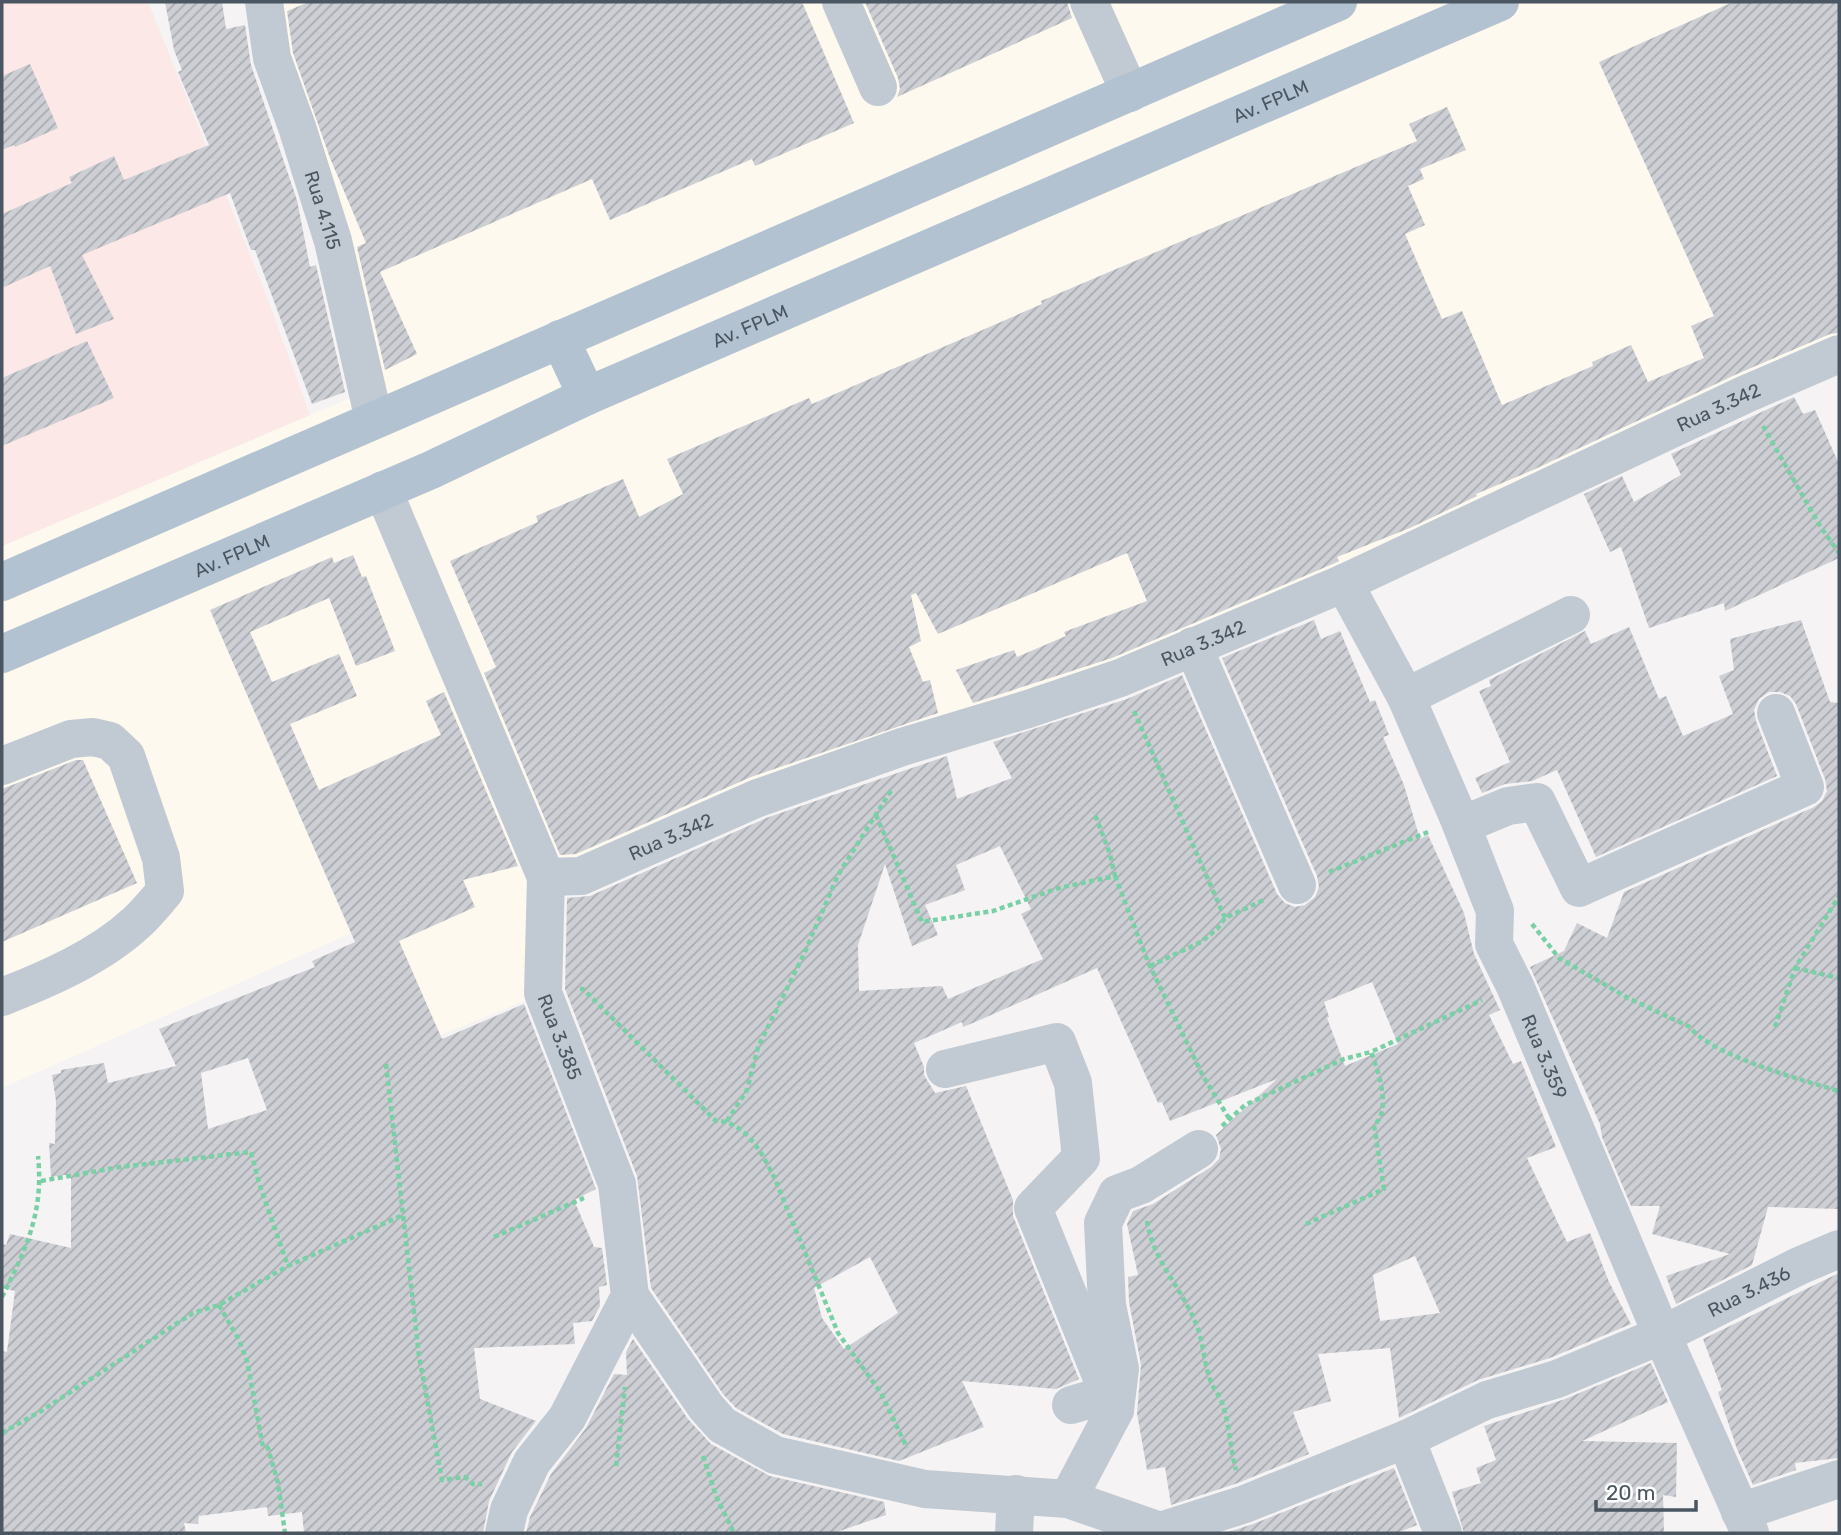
<svg xmlns="http://www.w3.org/2000/svg" width="1841" height="1535" viewBox="0 0 1841 1535" font-family="Rubik,sans-serif">
<style>
.commercial{fill:#fdf9ef}
.medical{fill:#fce8e6}
.building{fill:url(#building-hatch);fill-rule:evenodd}
.lines{fill:none;stroke-linecap:round;stroke-linejoin:round}
.path{stroke:#7ad0a6;stroke-width:4.5;stroke-dasharray:5 3.5;stroke-linecap:butt}
.minor{stroke:#c1cad2;stroke-width:38}
.major{stroke:#b3c2d1;stroke-width:38}
.labels{text-anchor:middle;stroke-width:6;stroke-linejoin:round;paint-order:stroke}
.street-label{font-size:19px;fill:#4a5661;stroke:#fff}
</style>
<defs>
<pattern id="building-hatch" width="6" height="6" patternUnits="userSpaceOnUse" patternTransform="scale(1.75)"><rect width="6" height="6" fill="#cdcfd5"/><path d="M-1 1l2-2M0 6l6-6M5 7l2-2" fill="none" stroke="#a8abb0"/></pattern>
</defs>
<rect width="100%" height="100%" fill="#f5f3f3"/>
<path class="commercial" d="M266,2H1839V354L1344,583L546,878L543,993L388,1057L354,932L2,1088V546L367,391Z"/>
<path class="medical" d="M2,2H148L265,292L310,415L2,546Z"/>
<path class="building" d="M165,2H222L226,29L245,25L251,65L297,200L310,267L316,265L345,392L312,404L255,250H251L230,193L82,255L114,319L76,334L50,266L2,288V214L72,183L69,177L114,156L124,180L209,145L178,72L182,70L174,50Z
M309,2H802L854,123L755,166L752,159L610,220L592,179L380,272L417,354L385,370L357,247L366,243L330,158L293,53L287,11Z
M865,2H1067L1072,18L897,97L900,89L898,78Z
M1733,2H1839V333L1830,334L1737,374L1533,470L1476,494L1477,496L1410,528L1337,557L1339,561L1335,563L1112,658L973,703L956,670L1014,650L1017,657L1066,636L1064,632L1147,601L1127,553L938,634L916,593L911,595L921,641L909,647L923,682L930,680L938,713L751,777L576,854L560,855L484,673L496,667L450,561L538,522L536,516L623,479L639,517L683,494L667,459L809,398L812,404L1042,304L1041,301L1417,141L1409,124L1447,107L1466,150L1420,169L1424,179L1408,186L1425,225L1405,234L1442,319L1462,311L1502,405L1593,366L1592,362L1631,345L1648,382L1704,358L1691,326L1714,316L1599,62Z
M30,64L58,128L15,147L14,145L2,150V76Z
M87,341L114,398L2,446V378Z
M1794,397L1803,414L1815,410L1839,464V558L1725,611L1724,603L1649,628L1621,547L1610,552L1584,494L1622,476L1634,502L1681,475L1671,454Z
M353,555L362,577L366,576L395,651L356,666L329,598L250,632L272,682L339,654L357,696L290,724L319,790L441,735L426,701L444,692L518,866L463,880L475,907L399,941L442,1039L524,1004L596,1189L574,1200L594,1247L602,1248L607,1285L599,1287L600,1306L592,1321L573,1323L575,1344L474,1348L480,1399L536,1421L512,1452L489,1501L483,1533H304L302,1512L268,1516L267,1507L199,1516L198,1524L184,1523L186,1533H2V1351L7,1352L15,1291L2,1288V1244L6,1245L10,1234L71,1248V1174L51,1177L49,1143L55,1144L56,1101L52,1075L61,1073V1070L104,1063L108,1083L176,1066L159,1029L315,967L312,961L355,942L210,610L332,557L334,563ZM248,1058L267,1110L208,1129L201,1073Z
M1314,620L1321,639L1340,631L1370,702L1375,700L1389,735L1383,737L1404,785L1420,839L1428,835L1464,913L1474,954L1500,1010L1489,1015L1513,1064L1521,1061L1556,1147L1527,1158L1567,1242L1590,1233L1609,1282L1631,1324L1550,1358L1478,1380L1399,1418L1390,1348L1318,1354L1331,1401L1293,1412L1309,1454L1238,1483L1171,1505L1165,1467L1147,1470L1137,1413L1141,1365L1129,1302L1128,1277L1138,1275L1127,1224L1133,1211L1153,1204L1211,1167L1219,1159L1221,1149L1216,1135L1277,1079L1170,1121L1162,1102L1158,1103L1097,968L980,1020L963,1027L962,1022L914,1043L924,1067V1075L935,1093L966,1086L1013,1200V1216L1079,1379L1056,1389L962,1381L984,1427L899,1461L783,1434L736,1408L723,1394L651,1288L637,1176L565,989L567,898L590,896L766,818L947,756L957,799L1012,778L993,742L1127,699L1182,675L1277,894L1285,903L1295,907L1305,905L1315,897L1319,887L1317,876L1222,658ZM1000,846L1031,909L1021,914L1043,959L948,999L942,986L859,991L858,945L885,864L912,946L938,935L925,905L965,890L956,865ZM1372,982L1398,1044L1345,1066L1327,1018L1329,1017L1324,1002ZM1415,1256L1440,1313L1380,1321L1373,1275ZM870,1257L898,1313L844,1349L822,1318L814,1288Z
M1801,620L1830,702L1839,703V1209L1768,1207L1752,1265L1676,1304L1666,1276L1730,1254L1652,1234L1660,1206H1631L1602,1137L1600,1124L1530,967L1564,951L1577,923L1607,938L1624,892L1814,807L1822,801L1827,791L1825,779L1796,704L1790,696L1780,692H1769L1759,699L1754,710L1756,721L1777,776L1596,857L1557,770L1532,781L1505,784L1482,793L1475,778L1510,762L1479,691L1491,686L1489,680L1585,631L1591,644L1629,627L1659,699L1666,696L1683,736L1733,714L1719,676L1734,670L1730,639Z
M76,760H83L137,883L2,942V789Z
M1839,1273V1458L1795,1463L1796,1470L1753,1485L1737,1449L1718,1392L1722,1390L1703,1339Z
M633,1339L688,1419L711,1444L770,1476L884,1502L886,1515L834,1533H526L530,1517L551,1474L586,1428L614,1374L627,1375L626,1352Z
M1651,1363L1668,1402L1582,1441L1677,1443L1676,1497L1663,1495L1664,1533H1464L1452,1492L1481,1483L1476,1468L1496,1460L1484,1426L1565,1399Z
M1394,1468L1417,1525L1397,1533H1225L1253,1524Z"/>
<g class="lines">
<path class="path" d="M1763,426L1820,526L1839,553
M1134,711L1225,918
M876,815L922,922L993,911L1059,888L1115,876L1110,854L1094,812
M1329,872L1428,832
M1115,876L1148,962L1203,1076L1230,1120
M1532,924L1559,958L1628,998L1690,1027C1710,1055 1805,1081 1839,1091
M1150,966L1201,942L1217,929L1225,918L1266,899
M1795,968L1839,978
M580,989H583L716,1121C746,1121 763,1155 775,1179L838,1333L881,1393L907,1448
M1775,1027L1795,968L1839,896
M386,1064L419,1356L442,1480L465,1477L473,1484H482
M727,1121L747,1090L758,1047L805,952L838,875L892,789
M1222,1126L1245,1105L1344,1059L1371,1052
M41,1181L120,1167L251,1152L259,1183L288,1266
M1147,1221C1153,1262 1184,1290 1198,1329C1204,1346 1204,1365 1211,1382C1214,1390 1221,1397 1223,1406C1230,1426 1230,1449 1236,1470
M1306,1224L1384,1189L1374,1125C1392,1111 1378,1070 1371,1052L1482,1000
M494,1237L584,1198
M2,1297C26,1249 44,1212 38,1156
M219,1305L239,1340L247,1361L263,1447L268,1448L278,1483L285,1533
M2,1433L41,1411L193,1313L219,1305L288,1266L403,1215
M703,1456L716,1496L734,1533
M616,1466L625,1387"/>
<g class="minor">
<path id="s1" d="M264,2L272,58L297,127L333,241L374,420"/>
<path d="M841,2L878,87"/>
<path d="M1089,2L1130,93"/>
<path id="s2" d="M383,490L546,877L543,993L617,1184L630,1296L567,1418L532,1462L509,1510L504,1533"/>
<path id="s3" d="M1344,583L1406,697L1459,819L1495,911L1494,944L1515,986L1662,1335L1750,1533"/>
<path d="M1193,646L1297,885"/>
<path d="M1406,697L1571,615"/>
<path d="M2,766L71,739L93,737L110,741L126,756L161,858L165,891C156,902 146,914 136,923C99,957 48,979 2,997"/>
<path d="M1462,825L1508,806L1537,802L1579,888L1805,787L1776,713"/>
<path id="s4" d="M546,877L581,876L758,798L902,747L1028,709L1120,678L1344,583L1746,394L1839,354"/>
<path d="M945,1069L1057,1042L1073,1083L1081,1158L1033,1208L1115,1410"/>
<path id="s5" d="M630,1296L706,1407L722,1425L775,1455L925,1489L1068,1499L1160,1531L1245,1504L1406,1439L1487,1400L1557,1379L1662,1335L1799,1266L1839,1249"/>
<path d="M1071,1405L1109,1394"/>
<path d="M1406,1439L1443,1533"/>
<path d="M1068,1499L1115,1410L1120,1369L1107,1305L1103,1223L1117,1194L1141,1185L1199,1149"/>
<path d="M1740,1512L1839,1479"/>
<path d="M1014,1533L1016,1494"/>
</g>
<g class="major">
<path d="M560,339L587,396"/>
<path d="M2,582L1338,2"/>
<path id="s6" d="M2,654L431,470L587,396L1500,2"/>
</g>
</g>
<g class="labels">
<g class="street-label">
<text dy="7" stroke="none"><textPath href="#s6" startOffset="1384">Av. FPLM</textPath></text>
<text dy="7" stroke="none"><textPath href="#s1" startOffset="217">Rua 4.115</textPath></text>
<text dy="7" stroke="none"><textPath href="#s6" startOffset="817">Av. FPLM</textPath></text>
<text dy="7" stroke="none"><textPath href="#s4" startOffset="1267">Rua 3.342</textPath></text>
<text dy="7" stroke="none"><textPath href="#s6" startOffset="250">Av. FPLM</textPath></text>
<text dy="7" stroke="none"><textPath href="#s4" startOffset="700">Rua 3.342</textPath></text>
<text dy="7" stroke="none"><textPath href="#s4" startOffset="133">Rua 3.342</textPath></text>
<text dy="7" stroke="none"><textPath href="#s2" startOffset="583">Rua 3.385</textPath></text>
<text dy="7" stroke="none"><textPath href="#s3" startOffset="518">Rua 3.359</textPath></text>
<text dy="7" stroke="none"><textPath href="#s5" startOffset="1251">Rua 3.436</textPath></text>
</g>
</g>
<rect width="1841" height="1535" fill="none" stroke="#4a5661" stroke-width="7"/>
<path d="M1596 1500v10h100v-10" fill="none" stroke="#4a5661" stroke-width="3.5"/>
<text x="1606" y="1500" font-size="21" fill="#4a5661" stroke="#ffffff" stroke-width="5" paint-order="stroke">20 m</text>
</svg>
